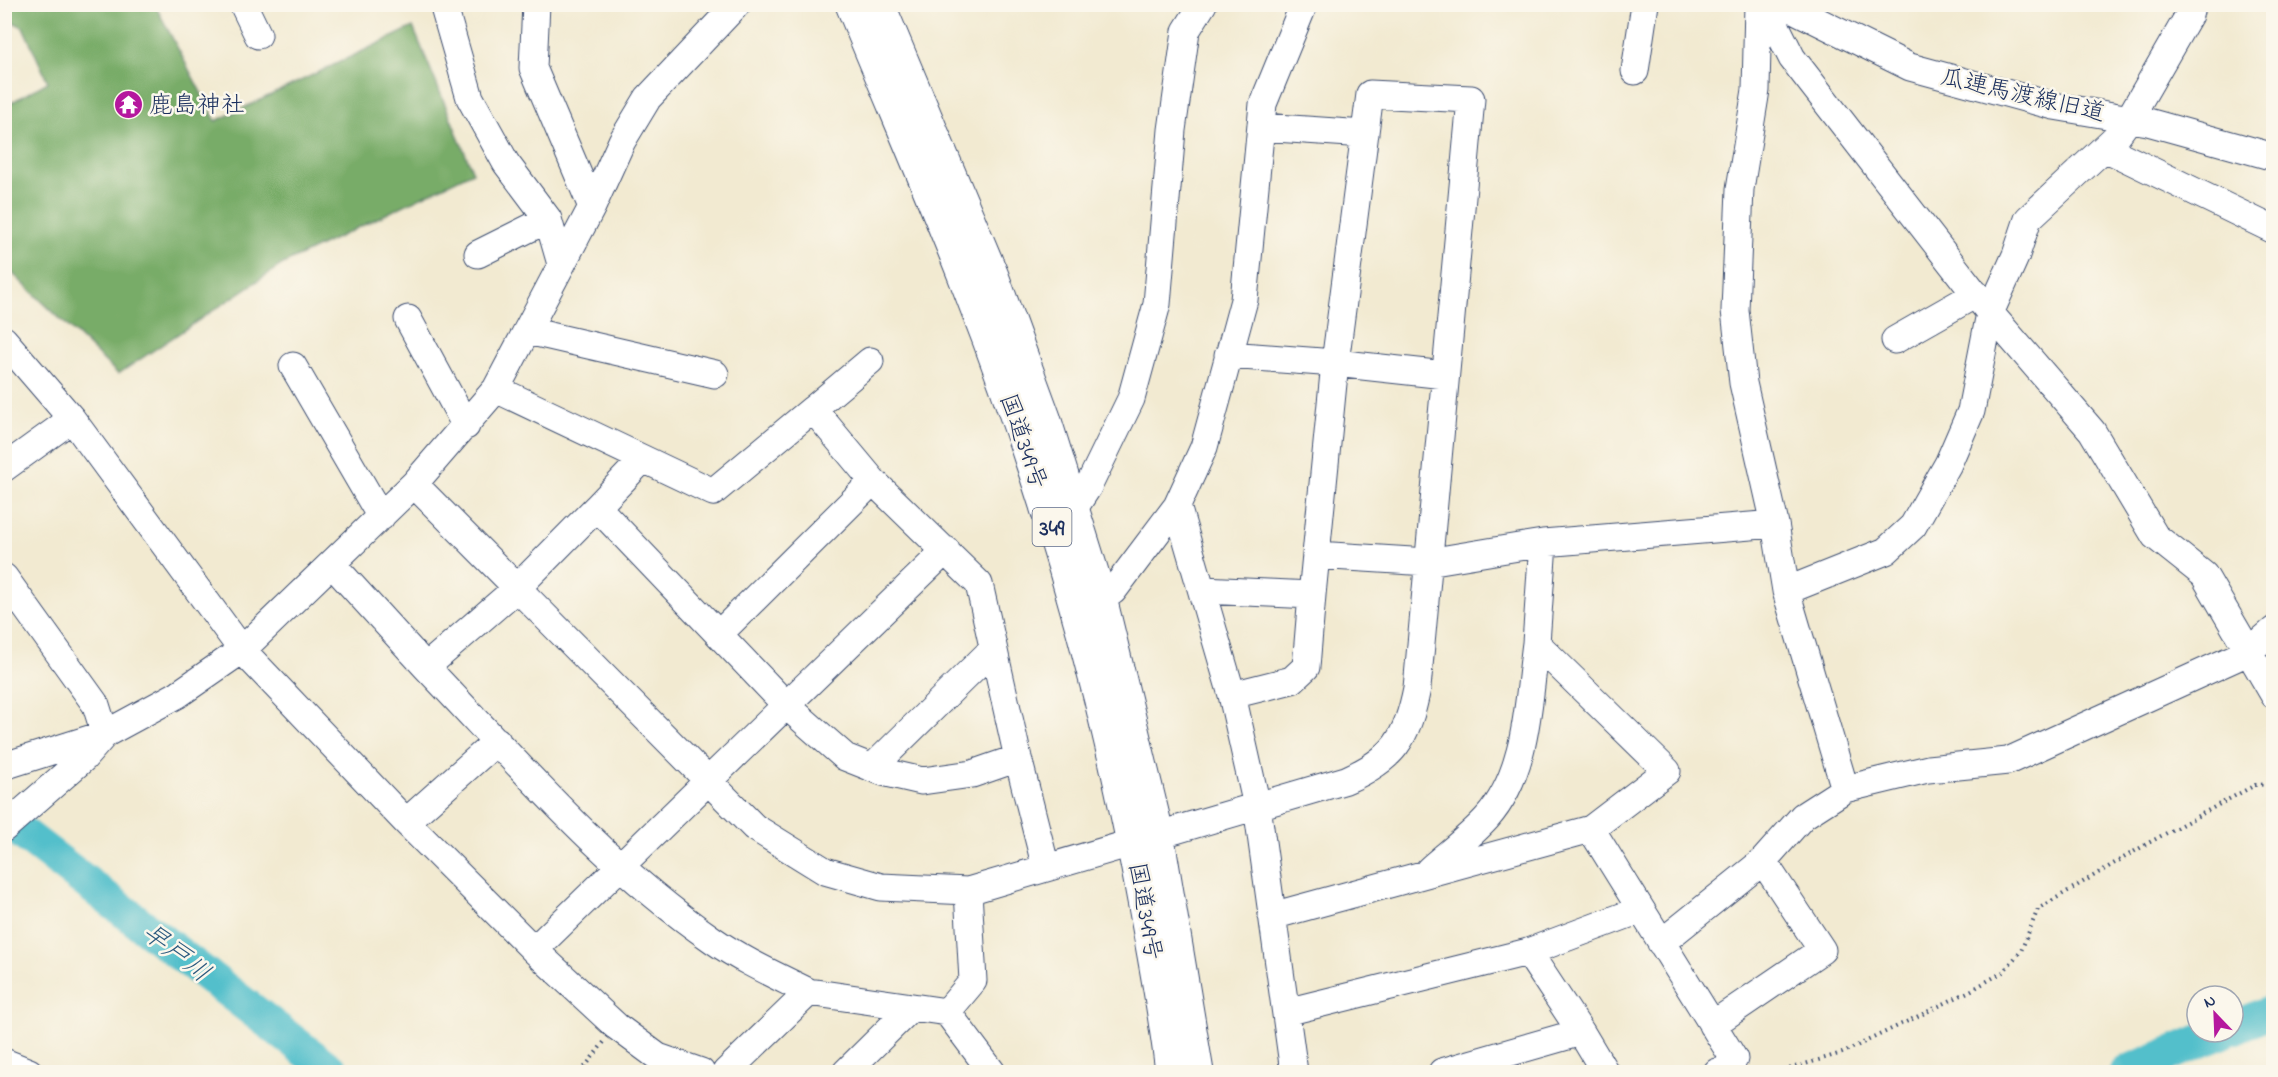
<svg xmlns="http://www.w3.org/2000/svg" width="2278" height="1077" viewBox="0 0 2278 1077" font-family="'Indie Flower','Klee One',sans-serif">
<style>
.forest{fill:#78ac68;stroke:#4a6e63;stroke-width:1.5}
.lines{fill:none;stroke-linecap:round;stroke-linejoin:round}
.river{stroke:#52bfcb;stroke-width:34}
.minor-casing{stroke:#3b4b6f;stroke-width:29}
.highway-casing{stroke:#3b4b6f;stroke-width:35}
.path{stroke:#3b4b6f;stroke-width:4;stroke-dasharray:1.5 4.5;stroke-linecap:butt}
.minor{stroke:#fff;stroke-width:27}
.highway{stroke:#fff;stroke-width:33}
.labels{text-anchor:middle;stroke-width:5;stroke-linejoin:round;paint-order:stroke}
.shield{fill:#fbf7ec;stroke:#5e6b89;stroke-width:1.5}
.shield-label{font-size:22px;font-weight:bold;fill:#1b2f5e}
.street-label{font-size:24px;fill:#1b2f5e;stroke:#fbf7ec}
.poi-label{font-size:24px;fill:#1b2f5e;stroke:#fbf7ec;text-anchor:start}
.water-label{font-size:26px;font-style:italic;fill:#2c5a7f;stroke:#fbf7ec}
</style>
<rect width="100%" height="100%" fill="#fbf7ec"/>
<filter id="ink" filterUnits="userSpaceOnUse"><feTurbulence type="fractalNoise" baseFrequency=".0167" numOctaves="2"/><feDisplacementMap in="SourceGraphic" scale="12" xChannelSelector="R" yChannelSelector="G"/><feConvolveMatrix kernelMatrix="1 2 1 2 8 2 1 2 1" color-interpolation-filters="sRGB"/></filter>
<filter id="wash" filterUnits="userSpaceOnUse"><feTurbulence type="fractalNoise" baseFrequency=".008" numOctaves="4" result="noise"/><feDisplacementMap in="SourceGraphic" scale="24" xChannelSelector="R" yChannelSelector="G"/><feGaussianBlur stdDeviation="1.35" result="paint"/><feColorMatrix in="noise" values="0 0 0 0 0 0 0 0 0 0 0 0 0 0 0 0 0 1.4 0 .05"/><feComposite in="paint" operator="in"/></filter>
<g filter="url(#wash)">
<rect width="100%" height="100%" fill="#f2ead1"/>
<path class="forest" d="M5,4L155,5L216,121L413,27L473,172L283,264L118,374L7,268L4,257L5,106L48,82L23,27L5,18Z"/>
<g class="lines">
<path class="river" d="M21,832L333,1072
M2233,1028L2274,1010
M2127,1072L2222,1032"/>
</g>
</g>
<g filter="url(#ink)">
<g class="lines">
<defs>
<path id="minor" d="M243,4L258,35
M443,4L470,98L506,163L548,219L561,264
M536,4L533,68L592,207
M1758,4L1756,90L1740,189L1735,310L1743,383L1775,524L1786,591L1845,789
M1765,4L1792,58L1990,313L2016,255L2028,219L2115,138L2129,119L2189,15L2192,4
M1783,4L1910,67L2054,106L2148,122L2274,157
M1635,71L1645,4
M1261,127L1365,134
M2105,148L2274,230
M478,254L548,219
M1990,313L2092,431L2155,536L2204,575L2274,695
M408,319L466,426
M528,331L715,374
M4,340L72,419L242,650L406,822L534,950L616,1026L658,1057L701,1072
M1895,340L1976,294
M1228,355L1335,363L1312,595
M293,366L381,517
M496,389L713,492L813,409L873,481L979,584L1018,758L1046,868
M813,409L870,361
M4,468L72,419
M414,484L754,827L825,871L881,887L968,891L1346,780C1394,759 1407,739 1417,688L1471,99L1370,94L1335,363L1445,375
M1177,506L1232,695L1257,806L1294,1072
M597,507L643,459
M1073,510L1088,487L1131,399L1157,304L1172,130L1186,31L1203,4
M1543,543L1536,643L1667,771L1591,829L1734,1059L1724,1071L1717,1072
M1316,555L1428,562L1543,543L1775,524
M332,564L426,667
M4,577L96,705L105,734L84,758L4,828
M1202,590L1312,595L1306,667L1292,680L1232,695
M1786,591L1886,551L1913,526L1948,464L1971,411L1990,313
M1100,598L1113,591L1177,506L1204,447L1244,300L1263,104L1304,4
M719,634L873,481
M4,766L105,734L177,695L242,650L414,484L496,389L592,207L622,141L648,98L737,4
M872,768L993,649
M406,822L497,741
M1429,870C1448,853 1470,837 1487,818C1528,772 1528,701 1536,643
M968,891L973,981L947,1012L992,1072
M1272,916L1591,829
M1661,943L1763,861L1803,816L1845,789L1928,769L2008,761L2248,652L2274,630
M534,950L946,550
M1528,952L1581,1032
M809,992C777,976 743,961 713,940C604,865 517,762 426,667L517,588L597,507L787,706L845,757L883,772L922,781L972,774L1018,758
M1286,1012L1528,952L1640,910
M1712,1025L1822,950L1763,861
M4,1062L29,1072
M726,1072L809,992L947,1012
M846,1072L912,1007
M1442,1072L1581,1032L1605,1072"/>
<path id="highway" d="M852,4C891,100 933,194 970,290C1048,489 1107,696 1145,906C1155,961 1166,1017 1172,1072
M878,4L992,276L1044,418L1100,598L1157,833L1197,1072"/>
</defs>
<use href="#minor" class="minor-casing"/>
<use href="#highway" class="highway-casing"/>
<path class="path" d="M581,1072L604,1042
M1778,1072L1842,1053L1970,991L2003,972L2021,951L2038,909L2150,842L2255,785L2274,784"/>
<use href="#minor" class="minor"/>
<use href="#highway" class="highway"/>
</g>
</g>
<defs>
<symbol id="temple-disc" viewBox="-11 -11 22 22"><circle r="9.5" fill="#b5179e" stroke="#fbf7ec"/><path d="M0-6L5-2H3V0L6.5 2.5H4V6H1.5V3h-3V6H-4V2.5H-6.5L-3 0V-2H-5Z" fill="#fff"/></symbol>
</defs>
<g fill-rule="evenodd">
<use href="#temple-disc" x="112" y="88" width="33" height="33"/>
</g>
<g class="labels">
<rect class="shield" x="1032.5" y="508" width="39" height="38" rx="4.5"/>
<g class="shield-label">
<text x="1052" y="535">349</text>
</g>
<g class="street-label">
<text transform="translate(2023 94) rotate(13)" y="8">瓜連馬渡線旧道</text>
<text transform="translate(1024 441) rotate(71)" y="8">国道349号</text>
<text transform="translate(1146 911) rotate(80)" y="8">国道349号</text>
</g>
<g class="poi-label">
<text x="149" y="112">鹿島神社</text>
</g>
<g class="water-label">
<text transform="translate(177 952) rotate(38)" y="9">早戸川</text>
</g>
</g>
<rect width="2278" height="1077" fill="none" stroke="#fbf7ec" stroke-width="24"/>
<g transform="translate(2215 1014) rotate(337)"><circle r="28" fill="#fbf7ec" stroke="#a1a7b3" stroke-width="1.5"/>
<path d="M0-4.5L10 22L0 15L-10 22Z" fill="#b5179e"/>
<text y="-9" font-size="16" font-weight="bold" text-anchor="middle" fill="#1b2f5e">N</text>
</g>
</svg>
